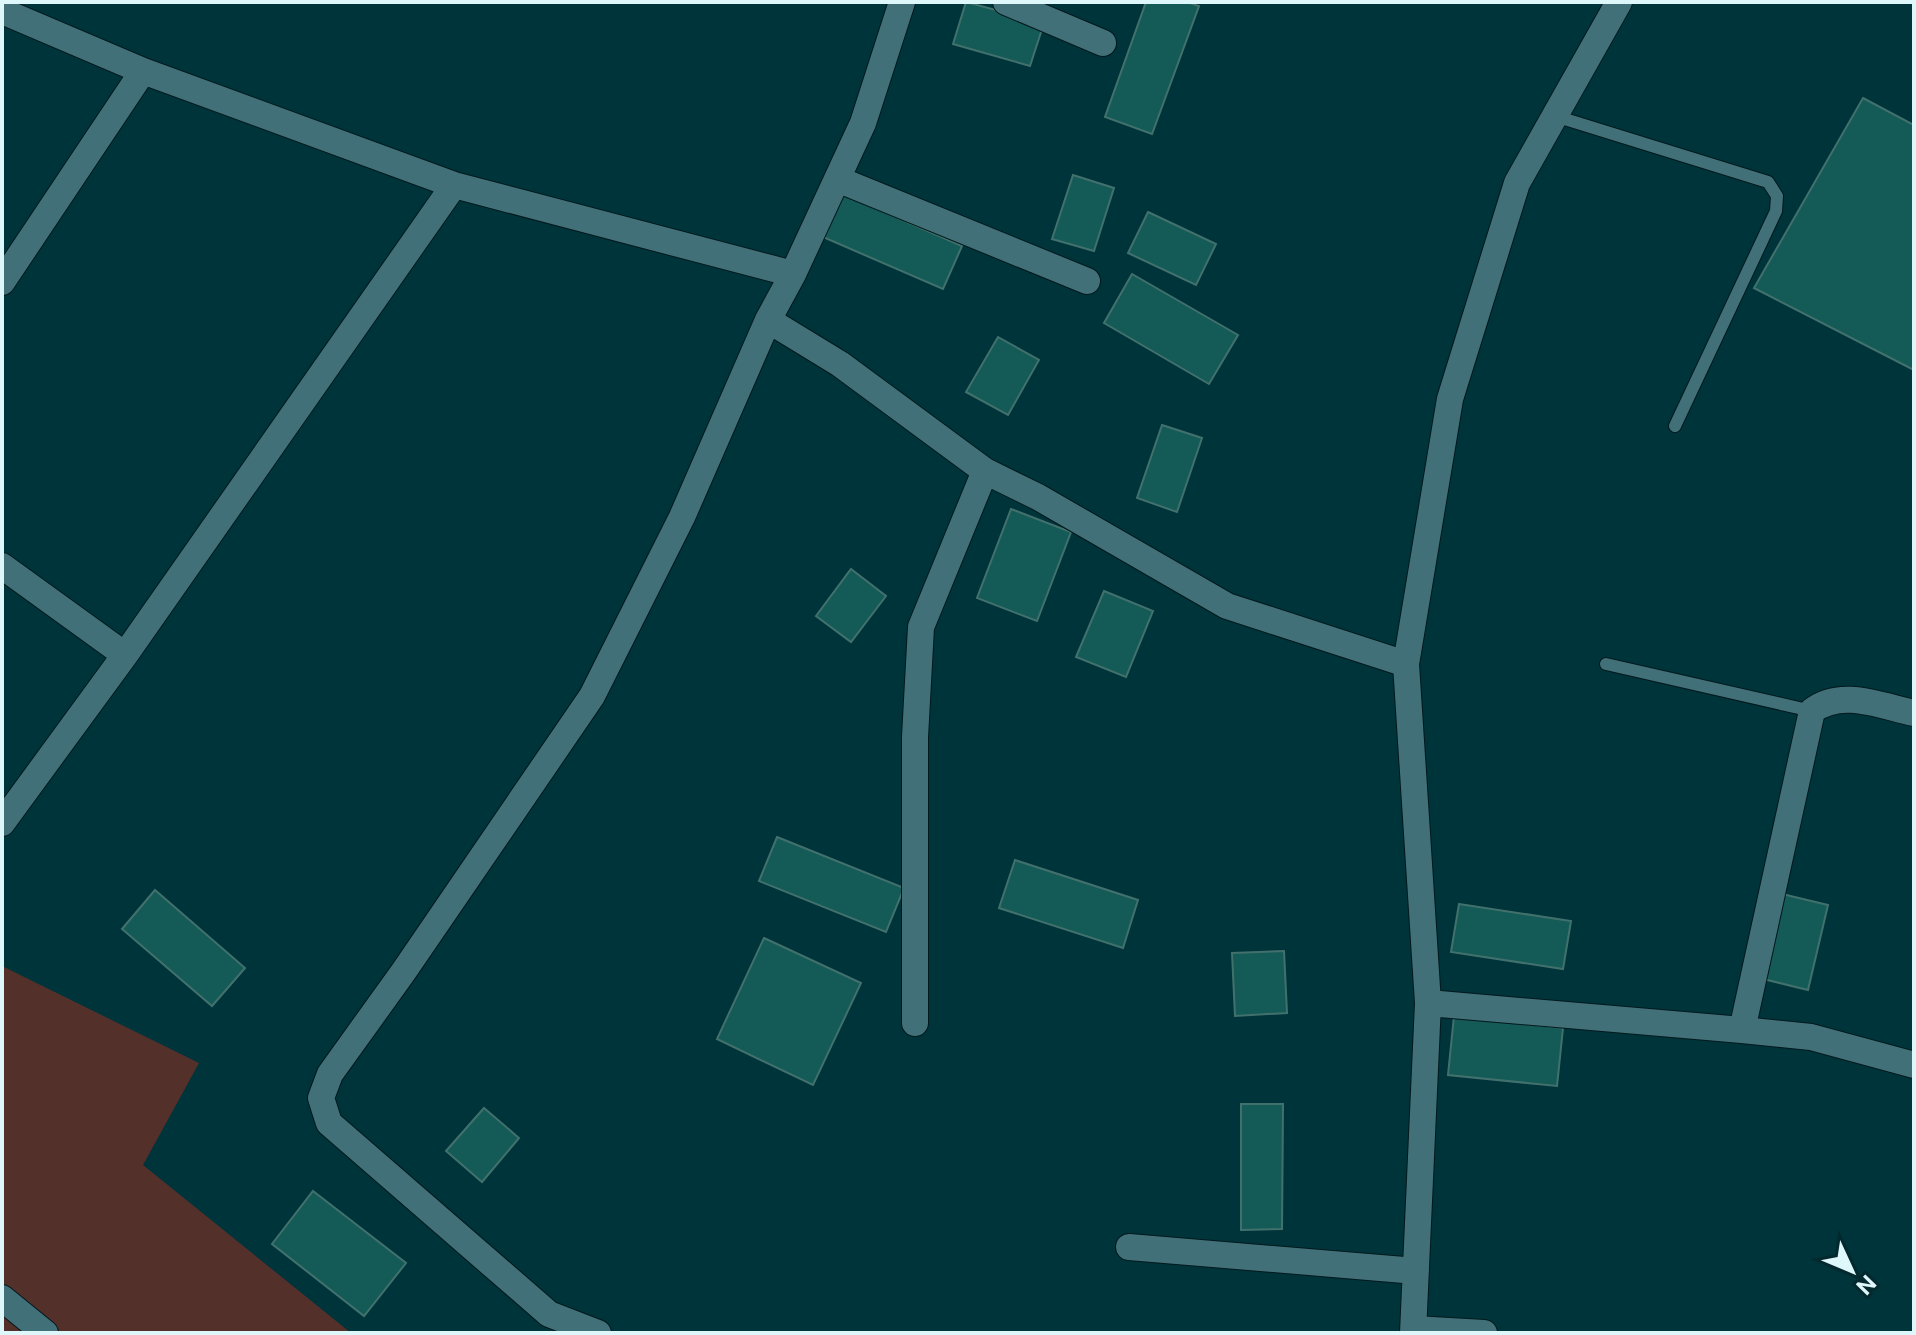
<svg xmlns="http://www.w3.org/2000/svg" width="1916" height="1335" viewBox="0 0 1916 1335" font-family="'Public Sans',sans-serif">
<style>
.green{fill:#54302b}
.building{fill:#145a56;stroke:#42716d;stroke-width:2}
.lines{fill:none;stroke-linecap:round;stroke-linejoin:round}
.service-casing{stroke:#02191d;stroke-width:14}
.minor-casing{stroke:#02191d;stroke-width:28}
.service{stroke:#427078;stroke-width:12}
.minor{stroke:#427078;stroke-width:26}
</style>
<rect width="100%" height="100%" fill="#00343b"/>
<path class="green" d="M2,966L199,1063L143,1165L351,1333H2Z"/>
<path class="building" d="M966,2L1044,23L1030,66L953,44Z
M1146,2H1187L1199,6L1152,134L1105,117Z
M1863,98L1914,125V370L1754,288Z
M1073,175L1114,188L1094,251L1052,239Z
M843,194L962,246L943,289L823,237Z
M1148,212L1216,244L1196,285L1128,253Z
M1132,274L1238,335L1209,384L1104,323Z
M998,337L1039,360L1008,415L966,392Z
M1162,425L1202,438L1177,512L1137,498Z
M1011,509L1071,532L1037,621L977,598Z
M851,569L886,596L851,642L816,616Z
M1104,591L1153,611L1126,677L1076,657Z
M777,837L904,888L886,932L759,881Z
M1015,860L1138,900L1123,948L999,908Z
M155,890L245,968L212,1006L122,929Z
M1778,893L1828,905L1808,990L1759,978Z
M1459,904L1571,921L1563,969L1451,952Z
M764,938L861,983L813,1085L717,1039Z
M1284,951L1287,1013L1235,1016L1232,953Z
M1454,1016L1563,1028L1557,1086L1448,1075Z
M1241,1104H1283L1282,1229L1241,1230Z
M484,1108L519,1138L482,1182L446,1151Z
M313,1191L406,1263L364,1316L272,1244Z"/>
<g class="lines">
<defs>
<path id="service" d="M1555,116L1768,182L1777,196L1776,211L1675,426
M1606,664L1812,711"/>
<path id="minor" d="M1006,2L1103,43
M2,11L143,71L454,185L793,274
M837,179L1087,281
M2,282L143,71
M768,320L840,364L985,471L1038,497L1227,606L1406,664
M2,566L125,655
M1914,713C1881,706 1841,688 1812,711L1742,1030L1811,1037L1914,1065
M2,823L125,655L454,185
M1428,1003L1742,1030
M915,1023V737L921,627L985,471
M1129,1247L1416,1271
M2,1298L45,1333
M1414,1329L1484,1333
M598,1333L549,1314L329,1123L321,1098L330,1074L404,971L592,696L682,517L768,320L793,274L863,123L902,2
M1413,1333L1428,1003L1406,664L1450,399L1517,183L1619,2"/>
</defs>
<use href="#service" class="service-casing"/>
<use href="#minor" class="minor-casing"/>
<use href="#service" class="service"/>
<use href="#minor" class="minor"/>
</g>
<rect width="1916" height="1335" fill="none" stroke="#def7fb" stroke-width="8"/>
<g transform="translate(1852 1271) rotate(134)" stroke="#03292e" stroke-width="6" paint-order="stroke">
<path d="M0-6L14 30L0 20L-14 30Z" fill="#def7fb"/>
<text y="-12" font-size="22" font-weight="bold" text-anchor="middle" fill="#def7fb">N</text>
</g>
</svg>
